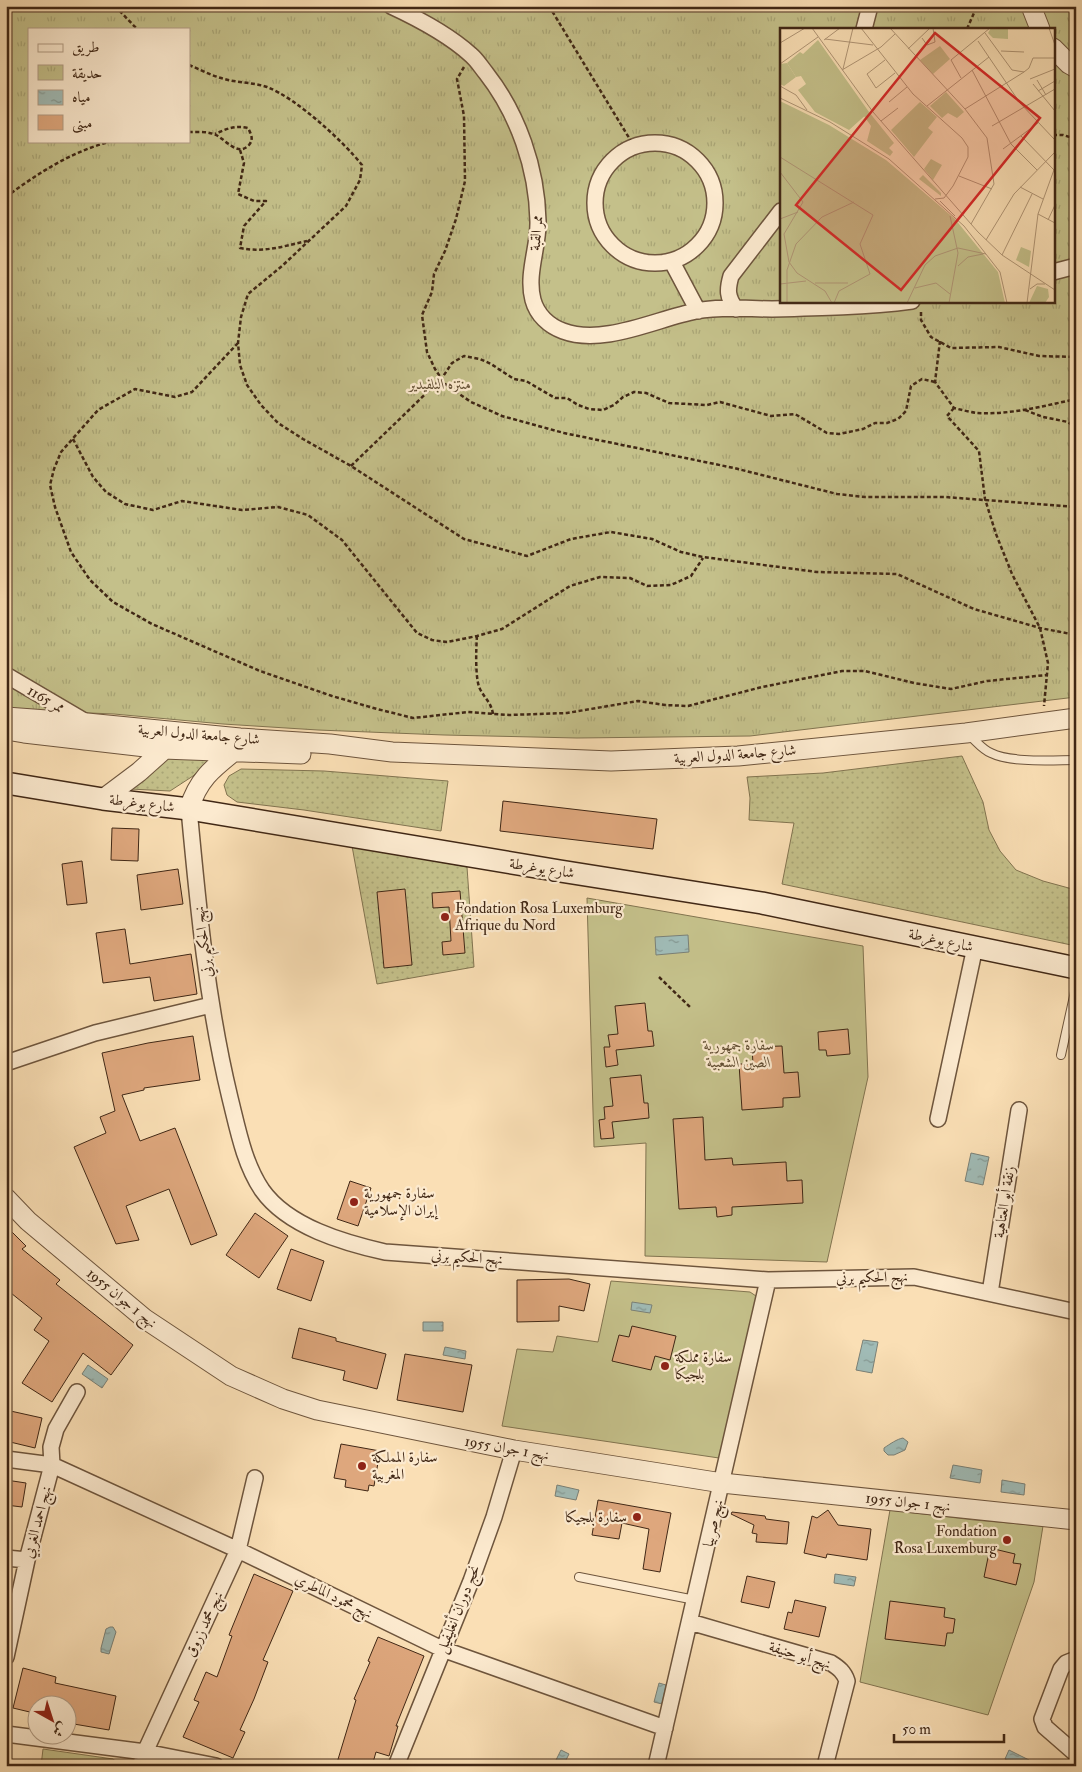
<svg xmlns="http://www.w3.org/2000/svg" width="1082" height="1772" viewBox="0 0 1082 1772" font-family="'IM FELL Double Pica',Amiri,serif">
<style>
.grass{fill:url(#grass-dots);stroke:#827450}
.park{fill:url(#park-tufts);stroke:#827450;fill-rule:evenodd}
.garden{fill:#c4c08a;stroke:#827450}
.water{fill:url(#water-ripples);stroke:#7a8076}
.building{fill:#dea77d;stroke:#402715}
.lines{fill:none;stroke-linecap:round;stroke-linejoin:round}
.service-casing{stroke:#6e553d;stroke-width:10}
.minor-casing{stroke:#6e553d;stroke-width:18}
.tertiary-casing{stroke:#6e553d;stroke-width:21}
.secondary-casing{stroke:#402715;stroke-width:24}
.path{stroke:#402715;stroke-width:2.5;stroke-dasharray:4 2.5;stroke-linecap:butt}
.service{stroke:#fceacf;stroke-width:8}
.minor{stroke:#fceacf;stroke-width:15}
.tertiary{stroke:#fceacf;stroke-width:19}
.secondary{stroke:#fceacf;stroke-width:21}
.poi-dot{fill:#8f2418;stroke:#fceacf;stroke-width:2}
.labels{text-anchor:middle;stroke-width:4.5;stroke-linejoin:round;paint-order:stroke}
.street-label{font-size:15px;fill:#402715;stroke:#fceacf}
.park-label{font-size:15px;font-style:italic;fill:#614d32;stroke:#fceacf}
.poi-label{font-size:15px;fill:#402715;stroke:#fceacf;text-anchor:start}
.inset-road{fill:none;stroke:#b09575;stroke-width:1}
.view{fill:#d62828;fill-opacity:0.15;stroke:#d62828;stroke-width:2.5}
.inset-edge{fill:none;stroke:#402715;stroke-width:2.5}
</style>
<defs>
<pattern id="grass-dots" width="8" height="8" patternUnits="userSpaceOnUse" patternTransform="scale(1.25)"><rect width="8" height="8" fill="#c4c08a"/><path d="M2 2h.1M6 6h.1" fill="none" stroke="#a9a576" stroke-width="1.8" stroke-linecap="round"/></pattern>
<pattern id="park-tufts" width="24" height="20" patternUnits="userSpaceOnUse" patternTransform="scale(1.25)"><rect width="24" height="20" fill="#c4c08a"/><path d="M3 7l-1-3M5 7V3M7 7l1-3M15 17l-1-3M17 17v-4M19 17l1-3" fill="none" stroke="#a9a576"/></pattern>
<pattern id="water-ripples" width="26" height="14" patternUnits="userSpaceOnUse" patternTransform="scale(1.25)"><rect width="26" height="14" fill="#a0bbb6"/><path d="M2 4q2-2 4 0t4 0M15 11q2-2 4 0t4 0" fill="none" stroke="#849893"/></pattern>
</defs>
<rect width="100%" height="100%" fill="#fadfb5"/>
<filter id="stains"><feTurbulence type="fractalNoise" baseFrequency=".004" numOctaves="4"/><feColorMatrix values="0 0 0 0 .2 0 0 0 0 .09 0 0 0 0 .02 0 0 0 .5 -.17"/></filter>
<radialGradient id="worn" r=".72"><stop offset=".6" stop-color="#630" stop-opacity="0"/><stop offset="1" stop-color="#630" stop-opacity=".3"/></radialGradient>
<path class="grass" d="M170,756L210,759L193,776L170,791L130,789L143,780Z
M962,756L983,802L989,830L1000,851L1016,870L1043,881L1076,890V946L782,884L794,823L749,820L750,798L747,777L823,773Z
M241,769L324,771L448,781L441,831L304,810L237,802L227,795L224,785L229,776Z
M352,846L467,867L474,967L377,984Z"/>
<path class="park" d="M6,6H1076V697L750,736L577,738L444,735L318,730L223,724L114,714L19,710L6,708ZM29,29H189V141H29ZM781,29H1053V301H781Z"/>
<path class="garden" d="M587,898L863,946L868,1077L827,1262L645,1256L646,1143L594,1147Z
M611,1281L750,1292L756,1296L757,1302L719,1458L502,1426L517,1349L553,1352L557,1336L598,1342Z
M890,1510L974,1520L1043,1526L1034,1582L988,1715L860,1682Z
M43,1749L113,1759L122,1766H41Z"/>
<path class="water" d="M688,935L689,952L656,955L655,937Z
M971,1153L989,1157L983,1185L965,1181Z
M632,1302L652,1305L650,1313L631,1310Z
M423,1322H443V1331H423Z
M863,1340L878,1342L872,1373L856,1370Z
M445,1347L466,1351L465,1359L443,1355Z
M88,1365L108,1379L102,1388L82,1374Z
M903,1438L908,1442L905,1450L894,1455H888L884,1451V1448C890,1444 897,1439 903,1438Z
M953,1465L982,1470L980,1483L950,1478Z
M1002,1480L1025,1484L1024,1495L1001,1492Z
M557,1485L579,1490L576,1500L555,1496Z
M835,1574L856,1577L854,1586L834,1583Z
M110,1627H113L116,1632L109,1654L101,1652V1648L106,1629Z
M659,1683L666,1685L662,1704L654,1702Z
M561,1750L569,1754L563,1766H553Z
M1009,1750L1029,1760L1026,1766H1018L1005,1759Z"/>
<path class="building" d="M503,801L657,819L653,849L500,831Z
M112,828L139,829L138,861L111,860Z
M82,861L87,903L67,905L62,864Z
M178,869L183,904L141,910L137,875Z
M405,889L412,965L384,968L377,892Z
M460,891L465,953L443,955L442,942L451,941L449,907L433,908L432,893Z
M125,929L130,964L191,954L197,994L154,1001L150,977L103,983L96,933Z
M645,1003L648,1031H652L654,1046L616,1050L618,1065L606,1067L604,1047H610L608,1035L618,1034L615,1006Z
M848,1029L850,1054L827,1056L826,1050H819L818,1032Z
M193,1036L200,1080L144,1088V1090L122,1095L140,1141L175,1128L217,1235L191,1245L169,1189L126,1206L139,1240L116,1244L74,1147L106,1133L100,1117L115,1111L102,1053L148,1043Z
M782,1046L784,1073L798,1072L800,1097L783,1098V1107L742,1110L739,1064H753L752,1047Z
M641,1075L644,1103H648L649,1118L612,1122L614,1138L601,1139L599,1120L605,1119L604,1107L613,1106L610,1078Z
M703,1117L705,1160L732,1158L733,1165L786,1162L787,1181L802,1180L803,1203L732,1207V1215L717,1217L716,1207L679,1209L673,1119Z
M350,1181L371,1188L358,1226L337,1219Z
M255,1213L288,1236L259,1278L226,1255Z
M6,1226L26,1246L22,1249L60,1280L56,1284L133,1345L111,1375L83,1353L52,1402L22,1383L49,1341L34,1330L42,1318L6,1289Z
M291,1249L324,1261L311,1301L277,1289Z
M569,1279L590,1284L584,1311L559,1306V1321L517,1322V1280Z
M632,1326L676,1336L670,1360L655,1356L651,1370L612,1361L619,1335L629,1337Z
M299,1328L336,1338V1341L386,1354L377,1389L343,1380L345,1371L292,1358Z
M405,1354L472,1365L463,1412L397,1400Z
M6,1410L42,1418L35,1448L6,1441Z
M341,1444L380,1451L374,1486L369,1485L368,1491L345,1487L346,1480L334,1478Z
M6,1480L26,1483L22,1507L6,1505Z
M598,1500L671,1513L660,1572L643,1569L649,1529L622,1523L619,1539L592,1535Z
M828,1510L838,1525L871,1529L867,1560L827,1554L826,1558L804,1553L812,1516L817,1518Z
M732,1512L765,1516L766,1519L789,1522L787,1544L756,1542L757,1534L752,1533L754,1525L731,1514Z
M990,1548L1015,1554L1013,1563L1021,1564L1016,1585L984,1577Z
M254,1574L293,1591L263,1660L268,1662L254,1699L240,1730L245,1732L233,1758L183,1737L199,1702L194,1700L206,1672L217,1677L232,1636L229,1635Z
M747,1576L775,1582L769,1608L741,1602Z
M795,1600L826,1607L819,1637L784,1629L788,1612L792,1613Z
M890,1601L945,1608L944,1617L955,1619L953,1633H947L945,1646L885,1639Z
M378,1637L424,1656L396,1726H398L389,1756L376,1752L372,1766H336L356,1700L354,1699L370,1662L368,1661Z
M23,1668L56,1677L55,1683L116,1696L109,1730L68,1723V1704H38V1714L13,1708Z"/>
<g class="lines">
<defs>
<path id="service" d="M970,736C976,741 983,750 991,753C1011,763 1053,760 1076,760
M1061,1055L1076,987
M579,1577L695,1600"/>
<path id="minor" d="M391,6C419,19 448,34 471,55C477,60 481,67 486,73C518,114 537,168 538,221C539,246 526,274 533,300C537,315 549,326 563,331C603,346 656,319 696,311C720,306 748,309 772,309C819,308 866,307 912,301
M864,29L870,6
M595 203a60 60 0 1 1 120 0a60 60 0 1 1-120 0Z
M672,262L698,311
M1053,272L1076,266
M736,309C727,297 727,290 731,276L781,211
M6,675L86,722
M189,809C198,906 207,1003 230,1098C238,1130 244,1163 262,1190C288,1227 345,1243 385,1252L768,1280L914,1277L1076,1312
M6,1063L95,1033L211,1005
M938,1119L975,947
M990,1293L1019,1110
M6,1459L52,1465L238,1550L442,1649L665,1728
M6,1558L27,1560
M690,1622L831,1663C839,1668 844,1672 847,1681L825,1766
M6,1657L27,1560L52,1465L51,1447L56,1429L77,1392
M1076,1659L1066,1663L1061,1669L1042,1719L1045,1727L1076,1754
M6,1734L145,1752L216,1766
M140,1766L145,1752L238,1550L255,1478
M396,1766L471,1581L494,1517L514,1450
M656,1766L768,1280"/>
<path id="tertiary" d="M1031,6L1040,29
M1053,48L1069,64L1076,68
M6,717L87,723L240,738L330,744L392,752L611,761L738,756L966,733L1076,718
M6,730L24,733L163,749L301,754
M103,799L139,772L168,746
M189,809C198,779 213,768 237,749
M6,1198L28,1221L145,1319L231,1376L283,1399L317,1410L514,1450L722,1483L1076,1520"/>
<path id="secondary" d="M6,783L103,799L189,809L560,871L762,903L1076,968"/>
</defs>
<use href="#service" class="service-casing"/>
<use href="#minor" class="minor-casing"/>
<use href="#tertiary" class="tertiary-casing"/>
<use href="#secondary" class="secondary-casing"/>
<path class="path" d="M115,6L137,29
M549,6L634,146
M967,29L977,6
M189,65C199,69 210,75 221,78C236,83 252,82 267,87C296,98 343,141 362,165L360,180L346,206L282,266L248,294L241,317L238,343L240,365L247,385L261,405L278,423L303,439L351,466L464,539L527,556L571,539L611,532L652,539L681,552L703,557L817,572L897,574L974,609L1040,628L1076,635
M464,67L457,79L464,116L465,181L456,219L445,251L434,274L432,292L422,315L427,352L435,369L445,384L471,402L502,416L564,433L734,468L837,494L865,497H945L1076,507
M189,132C197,132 208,131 216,135C226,140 238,157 249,145C254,139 251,134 248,128C235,125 226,129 215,134
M1053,135H1063L1076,139
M240,150L244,163L238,194L254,201H266L244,226L240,248C264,253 284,246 307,241
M6,197C38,173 74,150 113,141
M921,312V320L931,337L951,348L999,347L1039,356L1076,357
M940,341L935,382L954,408C962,410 970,412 977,413C1010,415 1044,406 1076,399
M238,343L192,392L175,397L135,389L98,410L61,452L54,469L50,485L55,507L71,552L90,580L113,602L152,624L260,671L332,696L377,709L413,718L468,712L509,715L567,713L638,701L665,705L688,706L762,687L842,671H865L914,683L951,689L987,681L1047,675
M954,408L947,416L979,451L985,499L996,534L1012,574L1040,628L1048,663L1044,706
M1025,410L1043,417L1068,422L1076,428
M73,439L93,477L106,492L125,504L153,510L182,501L242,510L278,507L308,515L342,540L417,633L432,640L447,642L477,636L502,629L570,586L600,577L630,578L647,586L671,585L691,576L703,558
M351,466L442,378L452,363L464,356L480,359L491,364L514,379L526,381L555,398H567L578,405L589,409L603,410L614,405L623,397L634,392L646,393L669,403L707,405L720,402L771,416L795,414L827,433L839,434L863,429L875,423H887L898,419L906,411L911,386L922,379L935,382
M477,636C476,648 475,680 480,689C485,699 491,702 493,714
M659,977L691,1008"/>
<use href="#service" class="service"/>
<use href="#minor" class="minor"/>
<use href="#tertiary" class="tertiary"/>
<use href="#secondary" class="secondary"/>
</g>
<g class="poi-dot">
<circle cx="445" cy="917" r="5"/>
<circle cx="354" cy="1202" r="5"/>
<circle cx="665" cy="1366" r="5"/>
<circle cx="362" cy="1466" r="5"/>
<circle cx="637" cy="1517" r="5"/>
<circle cx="1007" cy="1540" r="5"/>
</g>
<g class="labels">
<g class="street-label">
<text transform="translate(536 233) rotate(-85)" y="5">ممر القبة</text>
<text transform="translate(46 699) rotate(30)" y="5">ممر 1165</text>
<text transform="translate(199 734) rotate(5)" y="5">شارع جامعة الدول العربية</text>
<text transform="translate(735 754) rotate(-4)" y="5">شارع جامعة الدول العربية</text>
<text transform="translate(142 803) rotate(7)" y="5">شارع يوغرطة</text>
<text transform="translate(542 868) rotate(9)" y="5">شارع يوغرطة</text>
<text transform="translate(941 940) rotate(12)" y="5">شارع يوغرطة</text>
<text transform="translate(203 942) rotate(-97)" y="5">نهج الحكيم برني</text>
<text transform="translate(1004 1202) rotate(-81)" y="5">زنقة أبو العتاهية</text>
<text transform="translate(467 1257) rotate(4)" y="5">نهج الحكيم برني</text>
<text transform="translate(872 1277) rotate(-1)" y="5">نهج الحكيم برني</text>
<text transform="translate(122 1298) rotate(39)" y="5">نهج 1 جوان 1955</text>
<text transform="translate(507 1448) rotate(10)" y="5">نهج 1 جوان 1955</text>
<text transform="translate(908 1502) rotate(6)" y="5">نهج 1 جوان 1955</text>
<text transform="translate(37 1522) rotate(-75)" y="5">نهج احمد الغربي</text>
<text transform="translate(713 1523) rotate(-77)" y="5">نهج صربيا</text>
<text transform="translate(334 1596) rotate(26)" y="5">نهج محمود الماطري</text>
<text transform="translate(458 1609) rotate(-68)" y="5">نحج دوران أنغليفيل</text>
<text transform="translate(204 1624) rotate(-65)" y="5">نهج محمد زروق</text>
<text transform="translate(800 1655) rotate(17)" y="5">نهج أبو حنيفة</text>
</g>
<g class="park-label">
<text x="440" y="389">منتزه البلفيدير</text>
<text x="739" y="1050">سفارة جمهورية<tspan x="739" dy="17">الصين الشعبية</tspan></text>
</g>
<g class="poi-label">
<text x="455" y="913">Fondation Rosa Luxemburg<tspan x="455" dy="17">Afrique du Nord</tspan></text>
<text x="364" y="1198">سفارة جمهورية<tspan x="364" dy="17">إيران الإسلامية</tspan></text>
<text x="675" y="1362">سفارة مملكة<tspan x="675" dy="17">بلجيكا</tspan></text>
<text x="372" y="1462">سفارة المملكة<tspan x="372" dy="17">المغربية</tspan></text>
<text x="627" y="1522" text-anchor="end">سفارة بلجيكا</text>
<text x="997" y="1536" text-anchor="end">Fondation<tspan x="997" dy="17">Rosa Luxemburg</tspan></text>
</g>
</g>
<g transform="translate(780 28)">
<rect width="275" height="275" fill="#fadfb5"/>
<path d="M7,35L16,49L4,58L0,56V36ZM89,84L114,115L109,120L113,124L110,128L87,113L91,98L84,88ZM151,131L162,137L153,152L144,141ZM143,147L161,165V168L139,151Z" fill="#c4c08a"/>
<path d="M0,73L49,97L106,132L175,191L218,244L225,275H0ZM257,258L268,261L269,269L265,275H249Z" fill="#c4c08a"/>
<path d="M211,0H228V11L213,10L208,5ZM38,12L89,84L69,102L35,84L18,62L26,56L21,48L16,49L7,35L20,24L23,26ZM160,18L170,31L153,46L140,32ZM166,64L184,84L177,90L168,85L162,90L150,78ZM140,74L157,89L148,100L153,104L134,129L111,102ZM241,219L251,223L249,239L236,232Z" fill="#c4c08a"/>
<path class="inset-road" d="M32,0L93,84L198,204L222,227L275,262M81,0L133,66L182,110L188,119V129L173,158L164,170L155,171M110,0L185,81L207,110L214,156L191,196M269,0L275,17M205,5L232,42L244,44L249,40M142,10L147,17L155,14L153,0M45,11L93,17M44,12L60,0M198,13L240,75L275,112M0,15L25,0M128,21L150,0M221,23L244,24M105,32L87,46L96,60L115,45M0,36L38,9M249,40L253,30H275M63,41L73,0M62,42L101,19L115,6M192,42L231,116L257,142M181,50L171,32L210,0M250,51L275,41M257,52L266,67M253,56L275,83M0,58L16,67L27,82M258,63L275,53M0,70L50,94L109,131L184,198M109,74L127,59M147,78L209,29M185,81L244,44M101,93L118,80M212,98L275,61M241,108L274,142M223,121L258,95M0,129L93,187L80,216L90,246L59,263L54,275M0,144L23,174L4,206L9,234L17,245L45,263L52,275M179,148L212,161M240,159L263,171M160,173L175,188M258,186L275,195M0,191L18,184M268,192L275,177M184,198L220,244L227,275M206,212L234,166L275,124M222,227L252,166M178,238L188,229L203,226M35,255H68M0,256L26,253M135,260L156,255L170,266M250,261L257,256H265M7,275V242L16,216L42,189L74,174M127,275L145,237L155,228L178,220L206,226M169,275L178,225L170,188M247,275L258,186L275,139"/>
<path class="view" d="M155,5L260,90L121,262L16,177Z"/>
<rect width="275" height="275" class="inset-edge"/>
</g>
<rect width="1082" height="1772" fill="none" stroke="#fadfb5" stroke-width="25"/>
<rect x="8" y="8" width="1067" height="1757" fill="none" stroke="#402715" stroke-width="2.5"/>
<rect x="12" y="12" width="1057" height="1747" fill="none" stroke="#402715"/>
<rect x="28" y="28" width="162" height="115" fill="#fceacf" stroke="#b19c85"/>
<rect x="38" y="44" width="25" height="8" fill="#fceacf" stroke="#b19c85"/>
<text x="72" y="52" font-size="15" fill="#402715">طريق</text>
<rect x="38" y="65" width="25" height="15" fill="url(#park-tufts)" stroke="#b19c85"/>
<text x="72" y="78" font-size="15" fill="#402715">حديقة</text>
<rect x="38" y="90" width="25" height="15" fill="url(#water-ripples)" stroke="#b19c85"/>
<text x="72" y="102" font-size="15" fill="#402715">مياه</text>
<rect x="38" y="115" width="25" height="15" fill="#dea77d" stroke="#b19c85"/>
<text x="72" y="128" font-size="15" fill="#402715">مبنى</text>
<g transform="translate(52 1720) rotate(141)"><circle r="24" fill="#fceacf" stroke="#b19c85"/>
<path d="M0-4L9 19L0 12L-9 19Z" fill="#8f2418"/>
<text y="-8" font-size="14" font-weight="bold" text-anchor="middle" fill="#402715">ش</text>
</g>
<path d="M894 1734v8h110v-8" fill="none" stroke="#402715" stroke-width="2.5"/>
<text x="902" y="1734" font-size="15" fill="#402715" stroke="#fceacf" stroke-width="4" paint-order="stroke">50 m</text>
<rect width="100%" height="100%" filter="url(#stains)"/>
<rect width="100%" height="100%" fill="url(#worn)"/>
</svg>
